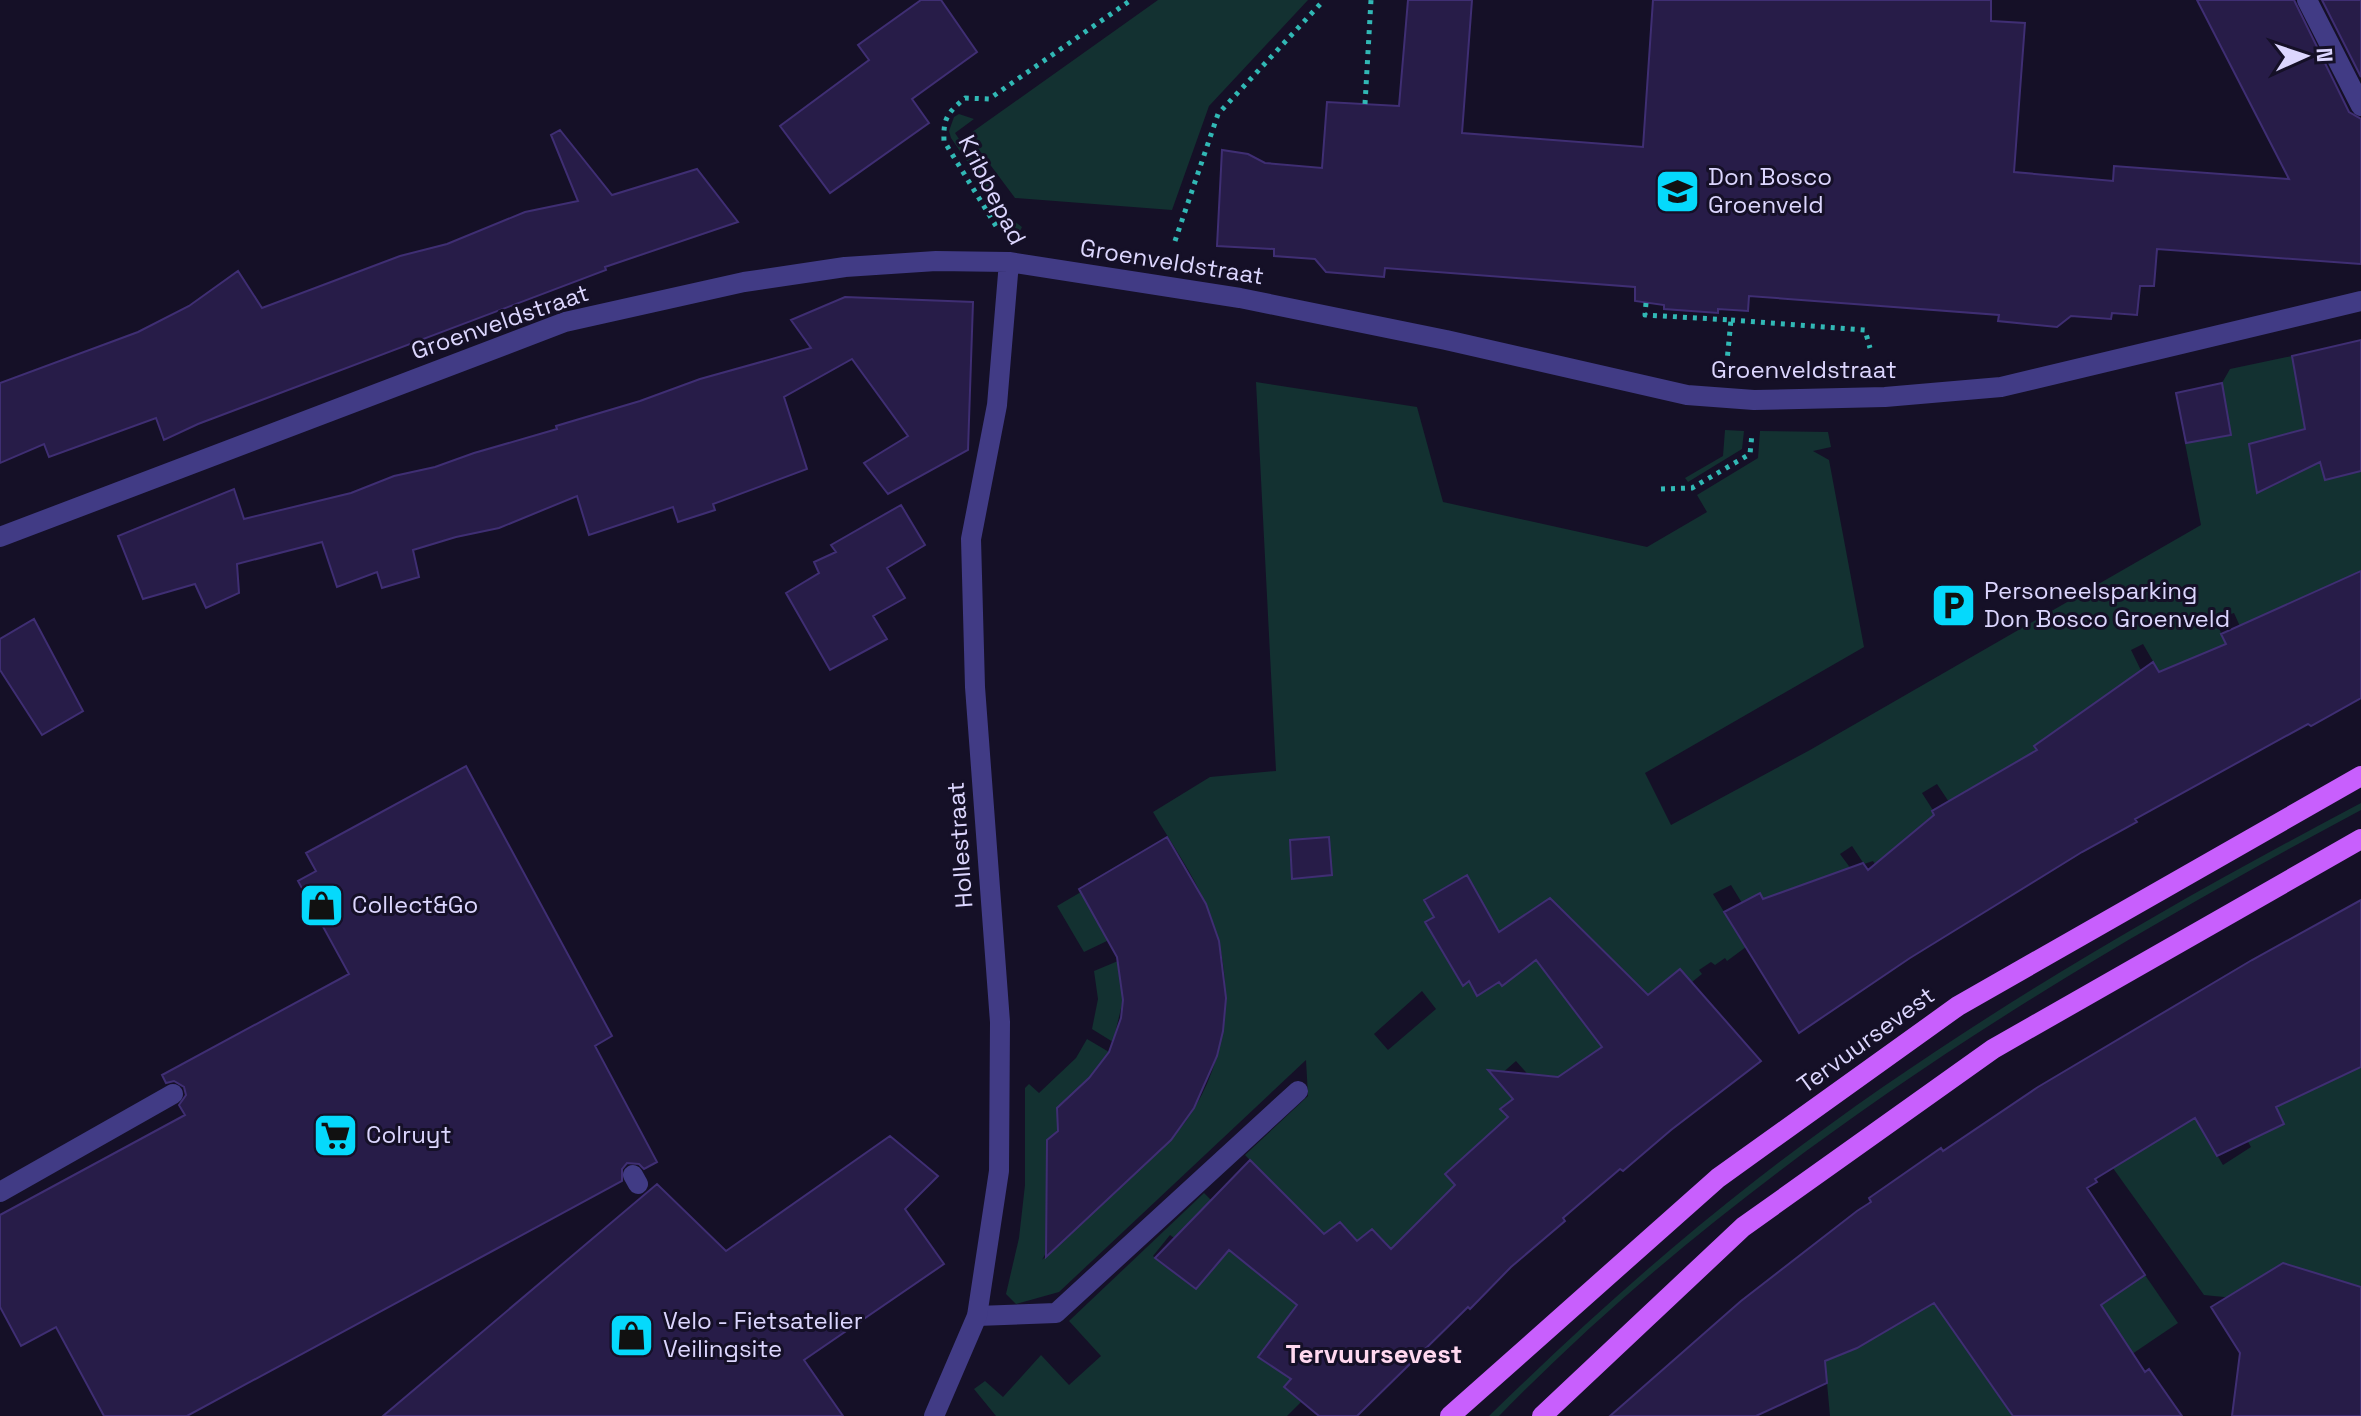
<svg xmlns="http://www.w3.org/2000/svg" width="2361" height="1416" viewBox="0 0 2361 1416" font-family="'Space Grotesk',sans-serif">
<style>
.green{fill:#133131;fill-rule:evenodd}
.building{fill:#271c48;stroke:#3f2e73;stroke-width:2}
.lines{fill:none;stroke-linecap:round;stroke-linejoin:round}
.path{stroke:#31b8b5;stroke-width:5;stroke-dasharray:4 6;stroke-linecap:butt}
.lane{stroke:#413b85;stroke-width:20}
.street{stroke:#413b85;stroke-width:20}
.primary{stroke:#c85ffd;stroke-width:20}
.labels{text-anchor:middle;stroke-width:6;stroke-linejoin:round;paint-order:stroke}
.poi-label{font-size:24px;fill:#dcd6fe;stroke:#151027;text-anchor:start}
.street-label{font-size:24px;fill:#dcd6fe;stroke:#151027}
.neighbourhood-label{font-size:26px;font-weight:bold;fill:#ffd8ef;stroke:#151027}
</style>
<rect width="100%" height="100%" fill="#151027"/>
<path class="green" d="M1158,0H1308L1209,106L1172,210L1015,198L968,135Z
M959,114L974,119L955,133L1014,221L1022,227L1020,231L1013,228L951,138L949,131L954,117Z
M2292,356L2295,369L2325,423L2249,444L2257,493L2319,462L2325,480L2354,473L2361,450V616L2326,603L2318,590L2299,599L2305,613L2247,642L2234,613L2215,619L2226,644L2165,682L2143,644L2131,650L2155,699L2122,719L2103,697L2069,721L2071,725L2035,745L2063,797L1949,802L1937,784L1922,793L1943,826L1892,892L1873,861L1864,864L1852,846L1840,854L1857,877L1785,940L1760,893L1742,903L1731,885L1713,894L1746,947L1727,961L1725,958L1715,965L1711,962L1699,970L1702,974L1692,982L1680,969L1663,983L1674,1020L1550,898L1478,946L1477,996L1499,982L1502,986L1536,960L1607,1054L1586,1058L1541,1089L1516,1061L1500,1075L1513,1099L1501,1110L1520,1130L1496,1208L1533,1248L1506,1272L1472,1233L1405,1235L1391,1249L1372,1229L1357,1241L1340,1222L1325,1234L1364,1277L1259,1357L1288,1377L1299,1370L1284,1387L1301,1402L1287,1416H996L974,1389L985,1381L1003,1397L1041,1355L1069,1385L1101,1356L1069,1321L1204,1193L1238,1227L1277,1188L1245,1155L1308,1096L1306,1060L1059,1292L1016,1304L1006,1294L1019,1238L1025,1185V1088L1029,1084L1039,1093L1076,1058L1087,1039L1109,1052L1089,1078L1057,1108L1058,1131L1047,1140V1251L1042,1260C1070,1234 1099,1208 1127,1182C1147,1162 1169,1144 1186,1121C1230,1059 1237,976 1207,907C1193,874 1171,843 1153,812L1210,777L1276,771L1256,382L1417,407L1443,502L1647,547L1707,512L1697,495L1758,458L1760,431L1828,432L1831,447L1813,451L1829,460L1864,647L1645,773L1671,825L1810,750L2201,525L2185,443L2230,435L2222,383L2230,369ZM1467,875L1477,892L1469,897L1434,936L1425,922L1434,917L1424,899ZM1422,991L1436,1009L1388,1050L1374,1034ZM1461,1159L1490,1191L1473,1206L1445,1173ZM1170,1235L1202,1258L1210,1272L1195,1289L1153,1256Z
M1725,430L1744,431L1742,449L1688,482L1685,478L1723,456Z
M2361,803V810C2052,975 1746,1163 1499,1416H1489C1574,1333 1662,1253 1756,1180C1944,1034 2151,914 2361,803Z
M1081,892L1109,940L1084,952L1057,906Z
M1118,961L1123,1000L1113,1042L1092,1029L1098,999L1094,971Z
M2361,1066V1312L2329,1281L2327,1276L2318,1274L2304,1305L2204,1295L2105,1157L2136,1154L2195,1118L2223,1165L2251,1147L2224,1101L2278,1127L2284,1124L2275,1105Z
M2145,1275L2178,1323L2101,1375L2070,1326Z
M1934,1302L2013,1416H1830L1825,1361L1844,1353Z"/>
<path class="building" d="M921,0H941L977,52L912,99L929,123L830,193L780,126L869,60L858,45Z
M1408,0H1472L1462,133L1643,147L1653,0H1991V21L2025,23L2014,172L2113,181L2114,166L2289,179L2197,0H2294L2349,112L2361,119V264L2157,249L2154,286H2140L2137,315L2112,313L2111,319L2071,316L2057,327L1998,321L1999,315L1749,296L1748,311L1718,309V313L1664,309V305L1635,301V287L1385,268L1384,277L1326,272L1315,259L1274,256V249L1217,246L1222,150L1248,154L1265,163L1322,168L1327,102L1399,106Z
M2322,0H2361V77Z
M560,130L612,195L697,169L738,222L605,267L606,270L198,424L164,440L156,418L49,457L44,444L0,463V383L138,332L189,306L238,271L262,308L400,256L447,244L525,212L578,201L551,135Z
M845,297L973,302L968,450L888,494L864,463L908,436L852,359L784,397L807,469L713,504L715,510L678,522L673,507L589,535L577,496L499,528L456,537L413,550L419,577L382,588L377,572L337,587L322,542L237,564L239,593L206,608L195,584L143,599L118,536L234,489L244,519L351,493L394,476L435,467L474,453L557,429L556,426L640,401L700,379L811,348L791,320Z
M2361,340V471L2325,480L2320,462L2257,493L2249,444L2305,429L2292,356Z
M2222,383L2231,435L2186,443L2176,393Z
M901,505L925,545L887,568L905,598L873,616L887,639L830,670L786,593L819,573L814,562L836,552L831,545Z
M2361,571V698L2311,726L2308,724L2135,819L2137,822L2082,852L1910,958L1799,1033L1724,912L1760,893L1763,899L1863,863L1868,870L1934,815L1932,811L2037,750L2034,746L2153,662L2159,672L2226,644L2221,634Z
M34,619L83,711L42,735L0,670V639Z
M466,766L612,1036L595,1046L657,1162L644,1169L639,1164L627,1163L622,1169V1181L187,1416H104L56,1327L21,1346L0,1307V1215L185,1115L179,1105L186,1095L184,1087L174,1081L166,1083L162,1075L349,974L298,881L316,871L306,853Z
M1167,837L1206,904L1219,941L1226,998L1223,1031L1217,1056L1194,1108L1171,1140L1046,1257L1047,1140L1058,1131L1057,1108L1089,1078L1109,1052L1121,1018L1123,1000L1117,957L1079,889Z
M1329,837L1332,875L1292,879L1290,840Z
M1467,875L1499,932L1550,898L1648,995L1680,969L1761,1061L1671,1130L1623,1171L1620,1169L1563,1218L1565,1221L1511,1267L1470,1309L1468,1307L1357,1416H1319L1284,1387L1291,1379L1258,1357L1297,1305L1229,1250L1196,1289L1155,1258L1250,1160L1324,1234L1340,1222L1357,1241L1372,1229L1391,1249L1455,1185L1445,1174L1508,1117L1500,1109L1513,1099L1488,1070L1558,1077L1602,1047L1536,960L1502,986L1499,982L1477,996L1469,981L1463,986L1425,922L1434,917L1424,900Z
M2361,900V1067L2276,1107L2284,1124L2217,1156L2195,1118L2095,1179L2097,1182L2087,1188L2145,1275L2101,1305L2145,1372L2149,1369L2182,1416H2013L1934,1303L1857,1348L1825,1361L1827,1383L1756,1416H1610L1741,1301L1857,1211L1871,1202L1869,1198L1941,1148L1943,1151L2038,1087L2252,960Z
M890,1136L938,1176L905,1209L944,1264L804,1360L843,1416H383L657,1184L726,1251Z
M2283,1263L2361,1287V1416H2232L2240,1353L2211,1307Z"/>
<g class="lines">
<path class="path" d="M1365,104L1371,0
M996,226L944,141C943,117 948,113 965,98L989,99L1131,0
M1175,241L1218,114L1324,0
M1646,303L1645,315L1731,320L1727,361
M1731,320L1865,330L1870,348
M1661,489L1692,488L1750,454L1752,434"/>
<path class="lane" d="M633,1175L638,1184
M0,1192L173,1094
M977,1316L1056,1313L1298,1091"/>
<path class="street" d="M2307,0L2361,106
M0,537L565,322L744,282L845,267L936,261L1009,262L1240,298L1446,340L1687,395L1754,400L1885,397L2001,387L2361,301
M934,1416L977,1316L999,1171L1000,1022L975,687L971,539L997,405L1009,262"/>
<path class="primary" d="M1450,1416L1718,1178L1958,1006L2361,776
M1542,1416L1743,1227L1993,1049L2361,839"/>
</g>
<defs>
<symbol id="school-square" viewBox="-11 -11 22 22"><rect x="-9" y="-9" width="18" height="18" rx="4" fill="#05d9fc" stroke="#151027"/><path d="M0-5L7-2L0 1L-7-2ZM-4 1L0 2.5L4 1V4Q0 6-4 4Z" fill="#111"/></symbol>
<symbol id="parking-square" viewBox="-11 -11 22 22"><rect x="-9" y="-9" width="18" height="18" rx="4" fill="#05d9fc" stroke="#151027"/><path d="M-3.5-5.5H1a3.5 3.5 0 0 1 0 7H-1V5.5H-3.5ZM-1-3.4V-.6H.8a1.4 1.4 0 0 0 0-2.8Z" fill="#111"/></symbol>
<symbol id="shop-square" viewBox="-11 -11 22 22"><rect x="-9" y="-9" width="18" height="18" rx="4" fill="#05d9fc" stroke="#151027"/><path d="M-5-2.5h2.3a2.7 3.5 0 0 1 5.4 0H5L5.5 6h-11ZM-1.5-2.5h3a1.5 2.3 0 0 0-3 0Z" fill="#111"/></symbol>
<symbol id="supermarket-square" viewBox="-11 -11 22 22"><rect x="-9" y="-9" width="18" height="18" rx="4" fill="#05d9fc" stroke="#151027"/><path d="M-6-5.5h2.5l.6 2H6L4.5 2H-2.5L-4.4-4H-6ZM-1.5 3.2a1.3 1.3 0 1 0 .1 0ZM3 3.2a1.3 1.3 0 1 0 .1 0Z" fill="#111"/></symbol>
</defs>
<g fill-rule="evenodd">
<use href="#school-square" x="1652" y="166" width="51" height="51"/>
<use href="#parking-square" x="1928" y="580" width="51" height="51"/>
<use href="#shop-square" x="296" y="880" width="51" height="51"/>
<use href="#supermarket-square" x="310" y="1110" width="51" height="51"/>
<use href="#shop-square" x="606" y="1310" width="51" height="51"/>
</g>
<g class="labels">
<g class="poi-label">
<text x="1708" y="185">Don Bosco<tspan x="1708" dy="28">Groenveld</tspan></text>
<text x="1984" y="599">Personeelsparking<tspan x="1984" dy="28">Don Bosco Groenveld</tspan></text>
<text x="352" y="913">Collect&amp;Go</text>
<text x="366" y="1143">Colruyt</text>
<text x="663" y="1329">Velo - Fietsatelier<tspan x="663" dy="28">Veilingsite</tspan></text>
</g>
<g class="street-label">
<text transform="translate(992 190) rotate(63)" y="8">Kribbepad</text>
<text transform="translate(1172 262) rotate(9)" y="8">Groenveldstraat</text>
<text transform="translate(500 322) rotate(-19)" y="8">Groenveldstraat</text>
<text x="1804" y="378">Groenveldstraat</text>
<text transform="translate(960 845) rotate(-94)" y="8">Hollestraat</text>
<text transform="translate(1866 1040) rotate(-36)" y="8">Tervuursevest</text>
</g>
<g class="neighbourhood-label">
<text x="1374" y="1363">Tervuursevest</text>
</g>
</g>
<g transform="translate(2305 56) rotate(87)" stroke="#151027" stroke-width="6" paint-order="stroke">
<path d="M0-6L14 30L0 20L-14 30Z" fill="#dcd6fe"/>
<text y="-12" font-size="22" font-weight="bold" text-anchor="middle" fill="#dcd6fe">N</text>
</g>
</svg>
